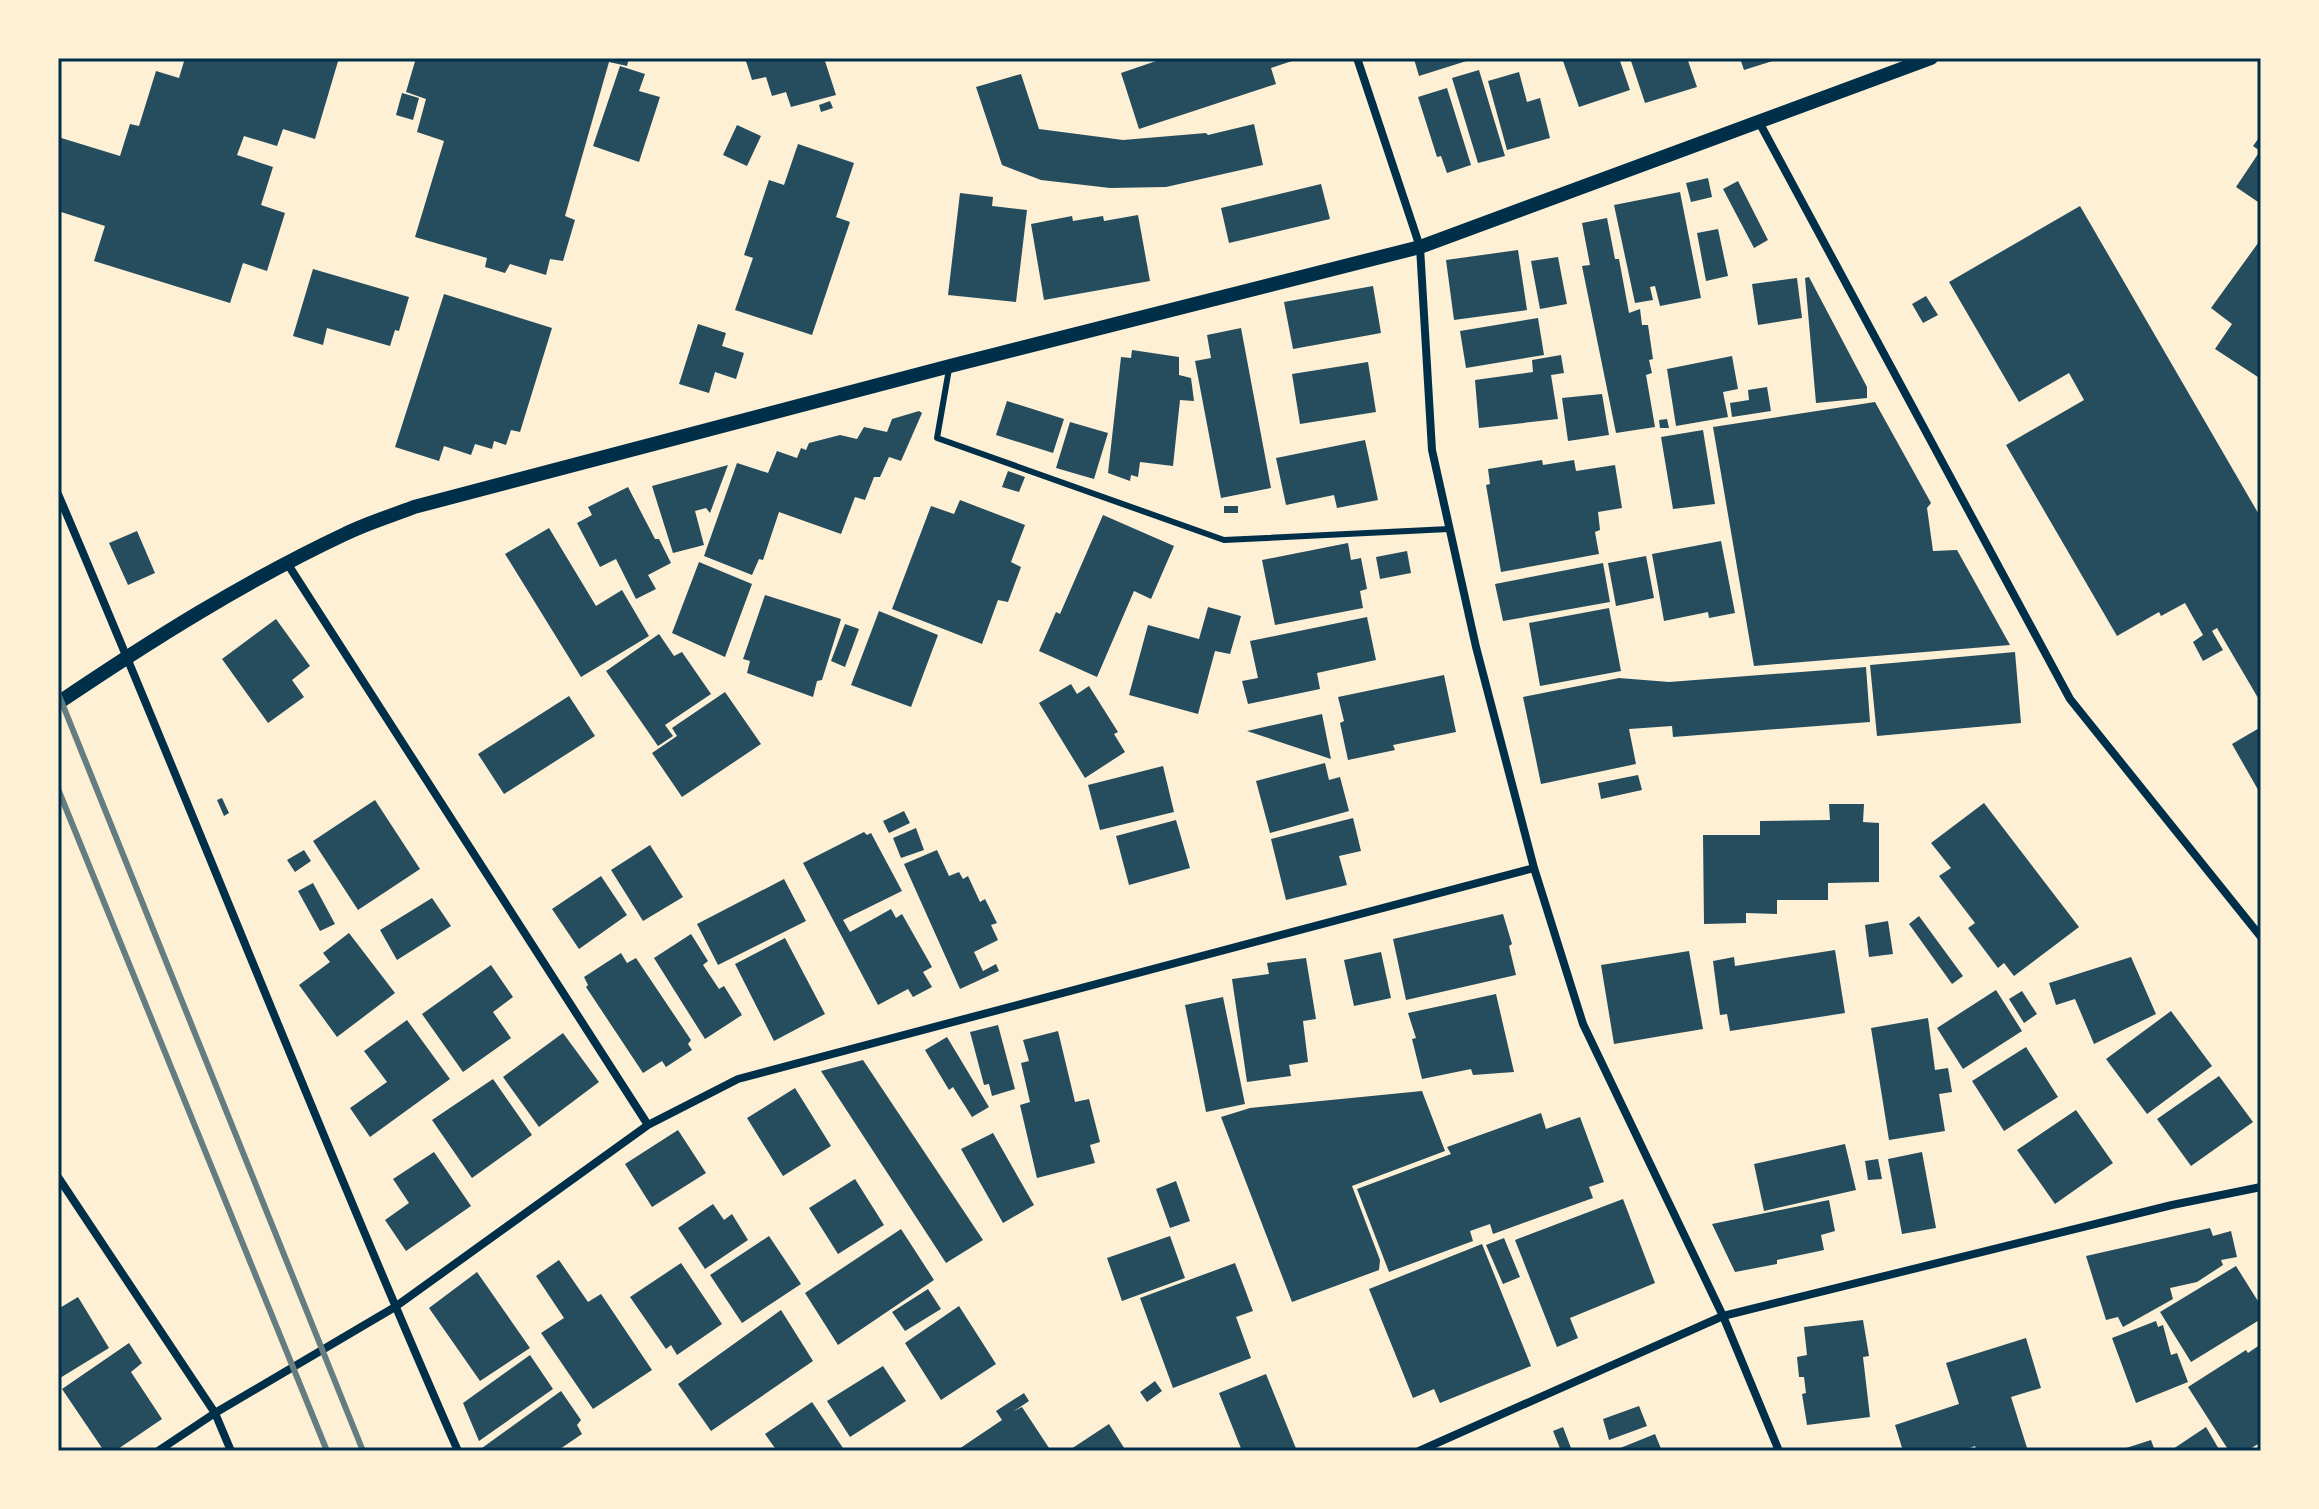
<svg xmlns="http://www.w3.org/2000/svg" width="2319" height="1509" viewBox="0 0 2319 1509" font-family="'Noto Sans',sans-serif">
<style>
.building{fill:#264d5e}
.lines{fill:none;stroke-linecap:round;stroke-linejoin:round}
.service{stroke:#003049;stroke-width:6}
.minor{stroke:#003049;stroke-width:8}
.tertiary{stroke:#003049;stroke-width:14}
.rail{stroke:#657d81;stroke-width:6}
.neatline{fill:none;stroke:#003049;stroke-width:3}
</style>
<rect width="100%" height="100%" fill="#fdf0d5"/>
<path class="building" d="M185,58H339L315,139L283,129L277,146L244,136L237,155L273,167L261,205L285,213L267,271L243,263L230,303L94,261L105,226L58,211V137L120,156L130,124L139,126L156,71L179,78Z
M416,58H629L627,66L609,62L565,216L575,220L563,261L550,259L546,275L510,264L505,273L485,267L487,258L415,237L444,141L417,132L426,99L406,92Z
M745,58H824L836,95L791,107L786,92L772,96L766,77L752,80Z
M1165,58H1298V59L1271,68L1276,84L1139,129L1121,73Z
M1476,58L1419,76L1414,59L1416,58Z
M1562,58H1619L1630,90L1579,107Z
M1630,58H1687L1697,87L1645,103Z
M1740,58H1779V59L1744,70Z
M620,66L645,74L639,91L660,97L639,162L593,146Z
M1479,70L1505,156L1478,163L1452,78Z
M1519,72L1527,102L1540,98L1550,138L1507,150L1488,81Z
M1021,74L1039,129L1123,140L1206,133L1208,135L1254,124L1263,165L1166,187L1110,188L1041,180L1002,165L976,87Z
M1447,88L1471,165L1447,173L1441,156L1437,157L1418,97Z
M402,93L419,98L413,120L396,115Z
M830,101L833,108L821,112L819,105Z
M737,125L761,136L747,166L723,155Z
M2261,135V204L2236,187L2260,151L2253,146Z
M798,144L854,163L836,217L850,222L812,335L735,310L753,258L744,255L769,180L784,185Z
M1708,178L1712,197L1691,202L1686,183Z
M1738,181L1768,240L1754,248L1723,189Z
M1321,184L1330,219L1229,243L1221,208Z
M1680,192L1701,298L1660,306L1655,286L1650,287L1653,300L1635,303L1614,205Z
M960,193L993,197L992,206L1027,210L1016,302L948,295Z
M2080,206L2261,518V703L2217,628L2212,631L2223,650L2203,661L2193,642L2203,635L2185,603L2161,616L2159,612L2117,636L2006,445L2084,400L2069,373L2019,402L1949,282Z
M1138,215L1150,281L1044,300L1031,224L1072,216L1073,221L1103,216L1104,221Z
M1607,218L1615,259H1619L1629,313L1640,309L1642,325H1648L1653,359L1649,360L1652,373L1646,375L1655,427L1616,433L1582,266L1590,265L1582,223Z
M1718,229L1728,276L1706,281L1697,233Z
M2261,239V379L2215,349L2232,324L2211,308Z
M1518,250L1527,310L1454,320L1446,260Z
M1558,257L1567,304L1540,309L1531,261Z
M313,269L409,297L399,331L395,330L390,346L327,328L323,345L293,336Z
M1809,277L1867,387V398L1816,403L1805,278Z
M1797,278L1802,318L1758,325L1752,284Z
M1373,286L1381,333L1293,349L1284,302Z
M444,294L552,328L520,432L511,430L506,445L494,441L492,449L475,444L471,455L444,446L439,461L395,447Z
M1926,296L1938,315L1923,323L1912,304Z
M1538,318L1544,355L1466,368L1460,331Z
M698,324L726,333L722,346L744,353L736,379L715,372L709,393L679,384Z
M1241,328L1271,488L1221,498L1195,361L1211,358L1207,335Z
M1132,350L1179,357V375L1191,378L1194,401L1180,400L1173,466L1140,462L1138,477L1131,475L1130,481L1108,473L1121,357L1131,358Z
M1561,355L1564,373L1551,375L1558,419L1479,428L1475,380L1533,372L1532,360Z
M1732,356L1738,389L1723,392L1728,417L1676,426L1667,369Z
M1368,362L1376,412L1300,424L1292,374Z
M1767,387L1771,411L1732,417L1730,403L1749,400L1748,390Z
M1602,394L1609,435L1568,441L1562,398Z
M1007,401L1064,419L1053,453L996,435Z
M1875,402L1931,503L1927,508L1933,551L1957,550L2010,645L1754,666L1713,427Z
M919,411L922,413L901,461L889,457L880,477H874L865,500L855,497L841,534L779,512L763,560L759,559L752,575L704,556L737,463L768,473L777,451L797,458L801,448L806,450L809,443L840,435L857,439L864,427L887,432L892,419Z
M1667,419L1669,428H1660L1659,420Z
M1070,422L1108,433L1094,479L1056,468Z
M1703,430L1715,504L1673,509L1661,437Z
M1365,440L1378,500L1337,508L1334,495L1286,505L1276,458Z
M1542,460L1543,465L1574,460L1576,471L1615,465L1622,508L1598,512L1600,530L1595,532L1599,554L1501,572L1486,485L1490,484L1488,469Z
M728,465L710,513L706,508L695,511L704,545L673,553L652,486Z
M1008,471L1025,477L1019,492L1002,487Z
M628,487L655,539H659L671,563L648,575L656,589L636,599L616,559L600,567L577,523L592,515L588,507Z
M960,500L1025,525L1011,562L1021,567L1008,602L998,600L982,644L892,609L931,506L954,514Z
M1224,506H1238V513H1224Z
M1103,515L1174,546L1151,599L1134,591L1097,677L1039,651L1056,612L1060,614Z
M549,528L596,606L622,590L649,636L581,677L505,554Z
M137,531L155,573L128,585L109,543Z
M1721,541L1735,613L1709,618L1708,612L1664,621L1652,554Z
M1348,543L1351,560L1361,558L1367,589L1360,591L1363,608L1275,625L1262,560Z
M1407,551L1411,573L1380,579L1376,557Z
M1646,556L1654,598L1616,606L1608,563Z
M699,562L752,584L725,657L672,633Z
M1603,563L1610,602L1503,621L1495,584Z
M765,595L841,619L822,680L817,681L813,697L747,673L750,661L743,659Z
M1208,607L1241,616L1230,654L1215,651L1198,714L1129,695L1148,625L1199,639Z
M1609,608L1621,671L1540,686L1529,623Z
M879,611L938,635L911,707L851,685Z
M1367,617L1376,660L1317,673L1320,689L1248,704L1242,681L1258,678L1250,641Z
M276,619L310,666L292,680L304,697L268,723L222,659Z
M845,624L859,629L845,667L831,661Z
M659,634L674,656L682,652L711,694L665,725L673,736L658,746L606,671Z
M2015,652L2021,723L1877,736L1870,665Z
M1866,667L1870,722L1673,737L1672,726L1629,729L1636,764L1541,784L1523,697L1619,678L1669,682Z
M1444,675L1456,732L1393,745L1395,750L1348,760L1340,723L1344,721L1338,697Z
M1071,684L1077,694L1089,686L1118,732L1114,734L1125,752L1085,778L1039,703Z
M725,692L761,744L682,797L652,753L677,736L672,728Z
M569,696L595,736L504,794L478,754Z
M1322,714L1331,759L1247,731Z
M2261,727V795L2232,744Z
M1325,763L1329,780L1340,777L1349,811L1270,833L1256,781Z
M1163,766L1174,812L1100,830L1088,785Z
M1638,775L1642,790L1601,799L1598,783Z
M222,798L229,813L224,816L217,800Z
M375,800L420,869L358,910L313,841Z
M1984,803L2079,927L2014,976L2004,963L1998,968L1968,928L1975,923L1939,876L1951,868L1931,843Z
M1829,804H1864L1863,822L1879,823V882L1828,883V900H1777V914L1746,913V923L1704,924L1703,835H1760V821L1830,820Z
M904,811L910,823L889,833L883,821Z
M1353,818L1361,851L1339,856L1347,885L1286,900L1271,839Z
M1176,820L1190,868L1129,885L1116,836Z
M916,828L924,850L901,858L893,838Z
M864,832L867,835L871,833L902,891L843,920L850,932L891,909L896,918L902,914L932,967L923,972L932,987L913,997L908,989L878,1005L803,863Z
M650,845L683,897L643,921L611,870Z
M304,850L311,861L295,872L287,860Z
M937,850L949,876L959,872L963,879L968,876L980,902L985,899L997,923L991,925L998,940L974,952L983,971L996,964L999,971L960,989L904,864Z
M601,876L627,915L579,949L552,909Z
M784,879L806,921L718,965L697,924Z
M313,883L335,924L320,931L298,891Z
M432,898L451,926L397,960L380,930Z
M1503,914L1512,944L1509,946L1516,975L1406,1000L1393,939Z
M1919,916L1963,976L1952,984L1909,924Z
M1888,921L1893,954L1869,957L1865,925Z
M349,933L395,993L337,1037L299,985L330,962L323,953Z
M691,934L708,961L703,965L719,989L724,986L742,1015L705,1039L654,958Z
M785,938L825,1014L774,1041L735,964Z
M1835,950L1845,1013L1730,1031L1727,1014L1720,1015L1713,961L1734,957L1735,966Z
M1689,951L1703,1029L1614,1044L1601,965Z
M1381,952L1391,998L1354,1006L1344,960Z
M621,953L627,963L636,958L691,1040L688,1044L692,1050L666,1067L662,1061L643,1073L586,987L588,985L584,977Z
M2131,957L2156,1014L2094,1044L2075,999L2056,1005L2049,983Z
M1306,958L1316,1019L1303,1021L1308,1062L1289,1065L1291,1076L1247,1082L1232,979L1269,974L1267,963Z
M491,965L513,997L493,1012L511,1038L463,1072L422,1014Z
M1996,990L2022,1031L1963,1069L1937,1028Z
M2022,991L2037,1014L2024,1023L2009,999Z
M1496,994L1514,1072L1473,1075L1471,1069L1422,1079L1412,1039L1416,1038L1408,1013Z
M1223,997L1245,1104L1206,1112L1185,1005Z
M2171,1011L2212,1066L2147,1114L2106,1059Z
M1928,1018L1935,1070L1948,1068L1952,1092L1939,1094L1945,1131L1889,1140L1871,1028Z
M407,1020L450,1079L370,1137L350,1108L387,1082L364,1051Z
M998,1025L1015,1089L992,1096L989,1084L984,1085L970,1032Z
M1058,1031L1075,1102L1089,1099L1100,1142L1090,1145L1095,1163L1037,1178L1020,1105L1030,1102L1021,1063L1029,1061L1023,1040Z
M563,1033L599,1082L539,1127L503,1077Z
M947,1037L989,1107L972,1117L953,1087L949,1090L925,1050Z
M2026,1047L2058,1097L2004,1131L1972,1081Z
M863,1060L983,1240L946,1263L821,1071Z
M2219,1076L2253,1122L2191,1166L2157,1119Z
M493,1079L532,1135L472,1178L432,1120Z
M795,1088L831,1146L783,1176L747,1118Z
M1422,1091L1445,1151L1352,1186L1380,1260L1379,1270L1292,1302L1221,1117L1250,1108Z
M2076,1110L2113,1163L2055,1204L2017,1150Z
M1541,1113L1546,1129L1580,1117L1604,1182L1589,1187L1593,1198L1493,1234L1490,1224L1470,1231L1473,1241L1389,1272L1357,1189L1451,1154L1447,1147Z
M678,1130L706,1173L652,1207L625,1164Z
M993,1133L1034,1205L1003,1223L961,1149Z
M1845,1144L1856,1190L1764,1211L1754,1164Z
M434,1152L471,1206L406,1251L385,1220L409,1203L393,1179Z
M1922,1152L1936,1228L1902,1234L1888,1159Z
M1878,1159L1882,1179L1868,1180L1865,1161Z
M855,1179L884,1225L838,1254L809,1208Z
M1176,1181L1190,1221L1170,1228L1156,1189Z
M1623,1199L1655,1283L1570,1318L1578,1338L1557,1347L1515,1240Z
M1829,1200L1835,1231L1821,1235L1824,1250L1777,1260V1264L1735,1272L1712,1224Z
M713,1204L724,1220L732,1214L748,1240L705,1269L678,1228Z
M2210,1228L2213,1236L2231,1231L2237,1257L2221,1260L2223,1265L2197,1282L2170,1288L2173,1299L2123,1327L2118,1317L2106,1320L2086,1256Z
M901,1229L934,1280L838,1345L805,1293Z
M769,1236L801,1284L742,1323L710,1275Z
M1170,1236L1185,1278L1122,1301L1107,1258Z
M1504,1238L1520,1277L1503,1284L1486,1245Z
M1482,1244L1531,1366L1440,1403L1434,1389L1413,1398L1369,1289Z
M559,1260L588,1302L601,1294L652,1370L593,1409L541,1333L564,1318L536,1276Z
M681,1263L722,1324L677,1355L671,1345L666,1349L630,1297Z
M1235,1263L1253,1311L1236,1317L1251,1358L1173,1388L1140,1298Z
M2236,1266L2261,1306V1319L2191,1362L2160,1312Z
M477,1272L530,1348L480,1381L429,1308Z
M928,1289L941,1309L905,1331L892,1312Z
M78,1297L109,1348L60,1378L58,1309Z
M959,1306L996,1364L941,1400L905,1343Z
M781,1310L813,1361L711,1431L678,1384Z
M1863,1320L1869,1356L1863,1357L1870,1417L1807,1425L1802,1394L1806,1393L1804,1377H1799L1797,1357L1807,1355L1804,1327Z
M2156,1321L2158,1327L2163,1325L2171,1355L2177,1353L2188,1382L2136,1403L2112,1338Z
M2026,1338L2041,1388L2011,1397L2028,1451H1977L1975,1446L1961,1451H1903L1895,1425L1959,1404L1946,1363Z
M129,1343L142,1363L131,1372L162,1419L115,1451H104L62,1389Z
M2261,1344V1442L2247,1451H2229L2188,1387L2246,1350L2248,1353Z
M530,1355L553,1389L479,1441L463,1403Z
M883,1366L906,1401L850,1437L827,1401Z
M1266,1374L1297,1451H1242L1219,1393Z
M1155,1381L1162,1391L1147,1402L1140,1392Z
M561,1391L581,1420L577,1425L582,1434L557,1451H483L482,1448Z
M1024,1393L1029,1401L1014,1411L1022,1407L1051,1451H956L1002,1420L996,1411Z
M812,1402L845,1451H777L765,1434Z
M1639,1406L1647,1426L1609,1440L1603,1419Z
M1109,1424L1126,1451H1068Z
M1563,1427L1571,1448L1561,1451L1553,1431Z
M2206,1427L2220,1451H2170Z
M1655,1434L1662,1451H1613Z
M2151,1440L2155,1451H2120V1450Z"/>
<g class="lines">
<path class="service" d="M949,369L937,438L1224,540L1449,529"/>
<path class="minor" d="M1357,58L1420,247L1432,450L1476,647L1534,868L1583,1024L1723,1316L1779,1451
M1759,122L2070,699L2261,937
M58,494C194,812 319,1134 458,1451
M287,563L648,1125
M58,1177L215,1413L231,1451
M158,1451L215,1413L395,1307L648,1125L738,1079L1534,868
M1419,1451L1723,1316L2172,1205L2261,1187"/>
<path class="tertiary" d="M58,703C150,641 245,581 345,534C367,523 391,516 414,507L950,366L1420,247L1931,58"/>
<path class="rail" d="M58,693L363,1451
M58,789L327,1451"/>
</g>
<rect width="2319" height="1509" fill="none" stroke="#fdf0d5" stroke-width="120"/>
<rect x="60" y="60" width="2199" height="1389" class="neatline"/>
</svg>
